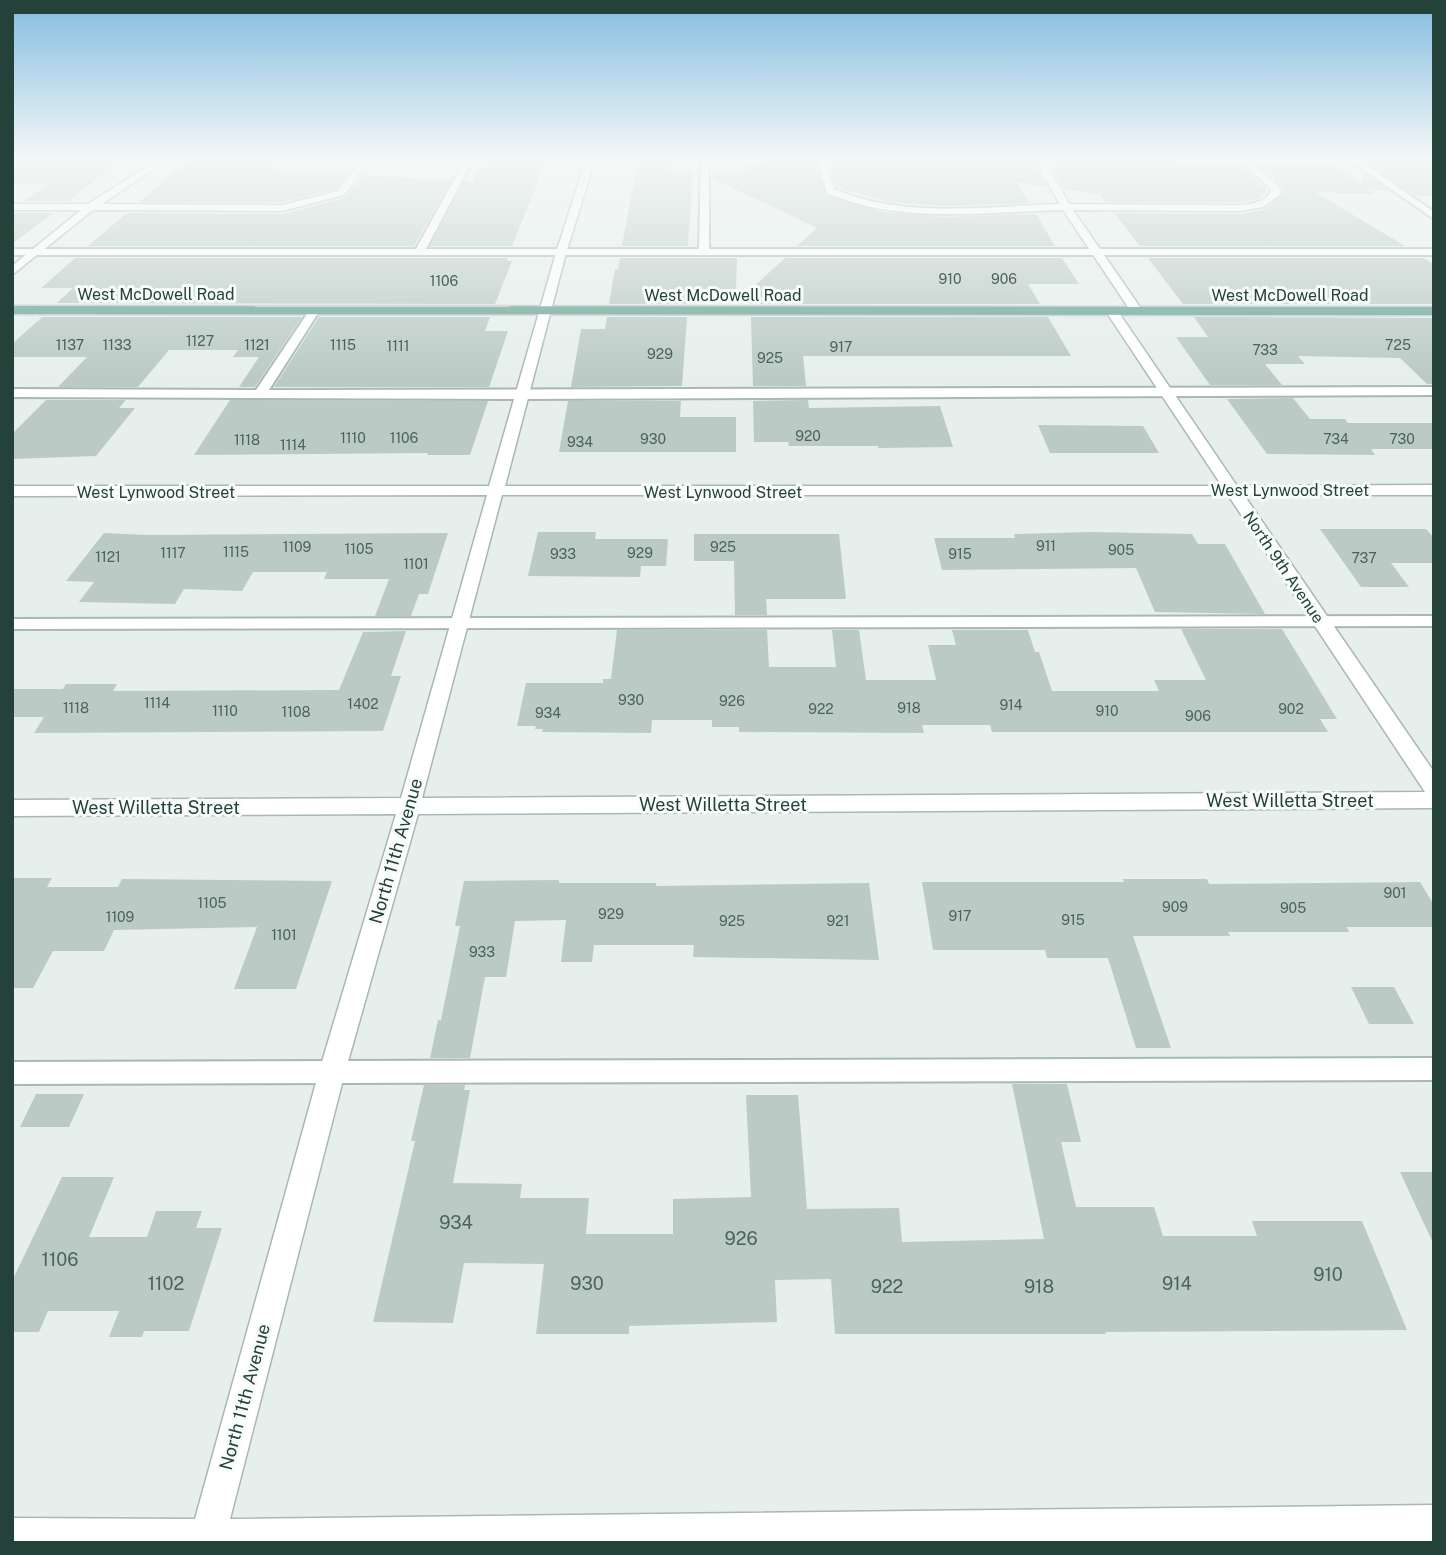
<svg xmlns="http://www.w3.org/2000/svg" width="1446" height="1555" viewBox="0 0 1446 1555" font-family="'Public Sans',sans-serif">
<style>
.building{fill:#bbcac4}
.lines{fill:none;stroke-linecap:round;stroke-linejoin:round}
.lane-casing{stroke:#a8b8b2;stroke-width:4}
.street-casing{stroke:#a8b8b2;stroke-width:3}
.primary-casing{stroke:#c2cac8;stroke-width:3}
.lane{fill:#fff;fill-rule:evenodd}
.street{fill:#fff;fill-rule:evenodd}
.primary{fill:#6aa596;fill-rule:evenodd}
.labels{text-anchor:middle;stroke-width:6;stroke-linejoin:round;paint-order:stroke}
.number-label{font-size:14px;fill:#4a645c}
.far-street-label{font-size:16px;fill:#24423a;stroke:#f7fbf9}
.street-label{font-size:18px;fill:#24423a;stroke:#f7fbf9}
.near-number-label{font-size:18px;fill:#4a645c}
</style>
<rect width="100%" height="100%" fill="#e6efeb"/>
<path class="building" d="M12,160H121L68,201H24L47,185L12,183Z
M188,160H274L275,170L348,174L336,189L282,202H140Z
M484,160H544L542,165H545L512,246H430L465,181L473,182Z
M638,160H672L670,171H693L688,246H622Z
M768,160H815L826,195L883,212L943,217L1036,214L1055,246H797L817,228L712,178V171H745L744,165H758V162H768Z
M829,160H1040L1039,172L1047,187L1017,182L1029,203L946,206L889,202L836,187Z
M1054,160H1174L1183,164H1240L1268,190L1258,199L1240,202H1106L1100,194L1064,189L1054,170Z
M1369,160H1434V197L1414,195L1368,163Z
M1258,164H1332L1361,184L1364,174L1389,191L1365,188L1374,194L1315,192L1405,246H1140L1114,213L1240,214L1263,210L1284,193L1281,184Z
M363,175L451,181L414,246H88L127,213L283,214L345,198Z
M12,213H53L12,244Z
M75,258H508L507,261H512L495,304L57,303L73,288H41Z
M620,258H737L736,289H689L688,304H609L615,269H618Z
M785,258H1062L1079,284H1028L1040,304H750V290Z
M1148,258H1423L1434,264V304H1183Z
M42,317H302L255,387H239L259,357H233L238,350H169L138,387H58L87,357H12V344Z
M319,317H490L485,331H508L489,387H274Z
M607,317H687L682,386L571,387L581,329H605Z
M751,317H1048L1071,356H803L806,386H753Z
M1194,317L1434,318V384H1427L1400,358L1298,356L1305,364H1265L1282,385H1210L1176,337H1208Z
M1293,398L1310,419H1345L1348,423H1434V449H1371L1375,455L1267,454L1227,399Z
M46,400H126L119,408H135L96,456L12,459V434Z
M230,400L488,401L470,455H427L428,453L194,455Z
M808,400L809,408L940,406L953,447L878,448V446H789L788,442H754L753,401Z
M568,401H681L680,417H736V452H559Z
M1038,425L1143,426L1159,453H1050Z
M1320,529H1426L1434,538V563H1391L1409,587H1361Z
M538,532H596L595,539H668L666,566H641L640,577L528,576Z
M1090,532L1192,534L1198,544H1225L1265,614L1155,612L1136,568L942,570L934,538H1015L1014,534Z
M104,533L148,535L448,533L428,594H419L411,616H375L389,579H324L327,572H253L242,591L184,589L175,604L79,602L94,582L66,581Z
M694,534H839L846,599H766L767,615H735L734,561H694Z
M1181,629H1282L1337,719H1320L1328,732H992L990,725H922L924,733L739,732V727H712V720H652L651,733L542,732L543,729H535L536,726H517L526,683H603V679H611L617,630H767L769,667H836L832,630H859L866,680H936L928,645H956L952,630H1028L1035,652H1039L1052,691H1159L1154,680H1206Z
M406,631L391,676H401L383,731L34,733L44,717H12V689H63L66,684H117L113,691L339,690L363,632Z
M12,878H52L47,887H118L122,879L332,881L296,989H234L257,927L114,930L104,951H53L33,988H12Z
M1123,879H1207L1209,884L1420,882L1434,905V927H1347L1349,932H1228L1230,936H1133L1171,1048H1136L1108,958H1047L1045,950H933L922,882H1124Z
M559,880V883H656V886L869,883L879,960L693,957L694,945H594L592,962H561L566,920L515,921L506,977H485L470,1058H430L438,1020H441L460,926H455L464,881Z
M1351,987H1394L1414,1024H1369Z
M1012,1084H1067L1081,1142H1061L1076,1207H1154L1163,1236H1257L1252,1221H1362L1407,1330L1105,1332L1106,1334H835L831,1279L775,1280L777,1322L629,1326V1334H536L544,1264L464,1263L453,1323L373,1322L415,1141H411L424,1085H465L464,1090H470L453,1183L522,1184L520,1198H589L586,1234H673V1199L751,1197L746,1095H798L807,1209L899,1208L902,1242L1044,1239Z
M36,1094H84L69,1127H20Z
M1400,1172H1434V1245Z
M62,1177H114L89,1237H147L156,1211H202L196,1228H222L189,1331H144L142,1337H109L119,1311H48L39,1332H12V1281Z"/>
<g class="lines">
<defs>
<path id="lane" d="M465,160H473L426,249H699L701,160H709V249H1434V255H12V249H416Z
M1349,160H1359L1434,212V219Z
M315,307L320,310L269,390L1434,387V395L522,399L12,397V389L256,390L311,308Z
M1434,616V626L12,629V619Z
M1434,1058V1080L12,1084V1062Z"/>
<path id="street" d="M157,160H167L102,204L282,205L338,191L362,160H371L344,195L282,211L93,210L12,275V266L81,210H12V204H88Z
M586,160H595L566,253L505,486H1222L1105,310L1115,307L1237,486L1434,485V495H1244L1434,772V808L418,814L345,1072L230,1519L1434,1505V1541L12,1543V1518L195,1519L319,1072L396,814L12,816V800L401,798L487,495L12,496V486H489L556,253ZM502,495H1228L1425,792L422,798Z
M817,160H826L834,189C903,219 987,206 1060,204L1041,171L1043,160H1051V171L1069,204L1240,205C1252,204 1269,202 1271,189L1239,160H1249L1279,186L1281,194L1263,207L1240,211L1073,210L1142,310L1136,314L1132,313L1063,210C986,212 899,225 827,193Z"/>
<path id="primary" d="M12,306L1434,307V315L12,314Z"/>
</defs>
<use href="#lane" class="lane-casing"/>
<use href="#street" class="street-casing"/>
<use href="#primary" class="primary-casing"/>
<use href="#lane" class="lane"/>
<use href="#street" class="street"/>
<use href="#primary" class="primary"/>
</g>
<linearGradient id="sky" x2="0" y2="1"><stop stop-color="#84bce0"/><stop offset="0.42" stop-color="#f4f8f6"/><stop offset="1" stop-color="#f4f8f6" stop-opacity="0"/></linearGradient>
<rect width="1446" height="378" fill="url(#sky)"/>
<g class="labels">
<g class="number-label">
<text x="950" y="284">910</text>
<text x="1004" y="284">906</text>
<text x="444" y="286">1106</text>
<text x="200" y="346">1127</text>
<text x="70" y="350">1137</text>
<text x="117" y="350">1133</text>
<text x="257" y="350">1121</text>
<text x="343" y="350">1115</text>
<text x="1398" y="350">725</text>
<text x="398" y="351">1111</text>
<text x="841" y="352">917</text>
<text x="1265" y="355">733</text>
<text x="660" y="359">929</text>
<text x="770" y="363">925</text>
<text x="808" y="441">920</text>
<text x="353" y="443">1110</text>
<text x="404" y="443">1106</text>
<text x="653" y="444">930</text>
<text x="1336" y="444">734</text>
<text x="1402" y="444">730</text>
<text x="247" y="445">1118</text>
<text x="580" y="447">934</text>
<text x="293" y="450">1114</text>
<text x="1046" y="551">911</text>
<text x="297" y="552">1109</text>
<text x="723" y="552">925</text>
<text x="359" y="554">1105</text>
<text x="1121" y="555">905</text>
<text x="236" y="557">1115</text>
<text x="173" y="558">1117</text>
<text x="640" y="558">929</text>
<text x="563" y="559">933</text>
<text x="960" y="559">915</text>
<text x="108" y="562">1121</text>
<text x="1364" y="563">737</text>
<text x="416" y="569">1101</text>
<text x="631" y="705">930</text>
<text x="732" y="706">926</text>
<text x="157" y="708">1114</text>
<text x="363" y="709">1402</text>
<text x="1011" y="710">914</text>
<text x="76" y="713">1118</text>
<text x="909" y="713">918</text>
<text x="821" y="714">922</text>
<text x="1291" y="714">902</text>
<text x="225" y="716">1110</text>
<text x="1107" y="716">910</text>
<text x="296" y="717">1108</text>
<text x="548" y="718">934</text>
<text x="1198" y="721">906</text>
<text x="1395" y="898">901</text>
<text x="212" y="908">1105</text>
<text x="1175" y="912">909</text>
<text x="1293" y="913">905</text>
<text x="611" y="919">929</text>
<text x="960" y="921">917</text>
<text x="120" y="922">1109</text>
<text x="1073" y="925">915</text>
<text x="732" y="926">925</text>
<text x="838" y="926">921</text>
<text x="284" y="940">1101</text>
<text x="482" y="957">933</text>
</g>
<g class="far-street-label">
<text x="156" y="300">West McDowell Road</text>
<text x="723" y="301">West McDowell Road</text>
<text x="1290" y="301">West McDowell Road</text>
<text x="1290" y="496">West Lynwood Street</text>
<text x="156" y="498">West Lynwood Street</text>
<text x="723" y="498">West Lynwood Street</text>
<text transform="translate(1284 567) rotate(56)" y="6">North 9th Avenue</text>
</g>
<g class="street-label">
<text x="1290" y="807">West Willetta Street</text>
<text x="723" y="811">West Willetta Street</text>
<text x="156" y="814">West Willetta Street</text>
<text transform="translate(396 851) rotate(-74)" y="6">North 11th Avenue</text>
<text transform="translate(245 1397) rotate(-75)" y="6">North 11th Avenue</text>
</g>
<g class="near-number-label">
<text x="456" y="1229">934</text>
<text x="741" y="1245">926</text>
<text x="60" y="1266">1106</text>
<text x="1328" y="1281">910</text>
<text x="166" y="1290">1102</text>
<text x="587" y="1290">930</text>
<text x="1177" y="1290">914</text>
<text x="887" y="1293">922</text>
<text x="1039" y="1293">918</text>
</g>
</g>
<rect width="1446" height="1555" fill="none" stroke="#24423a" stroke-width="28"/>
</svg>
